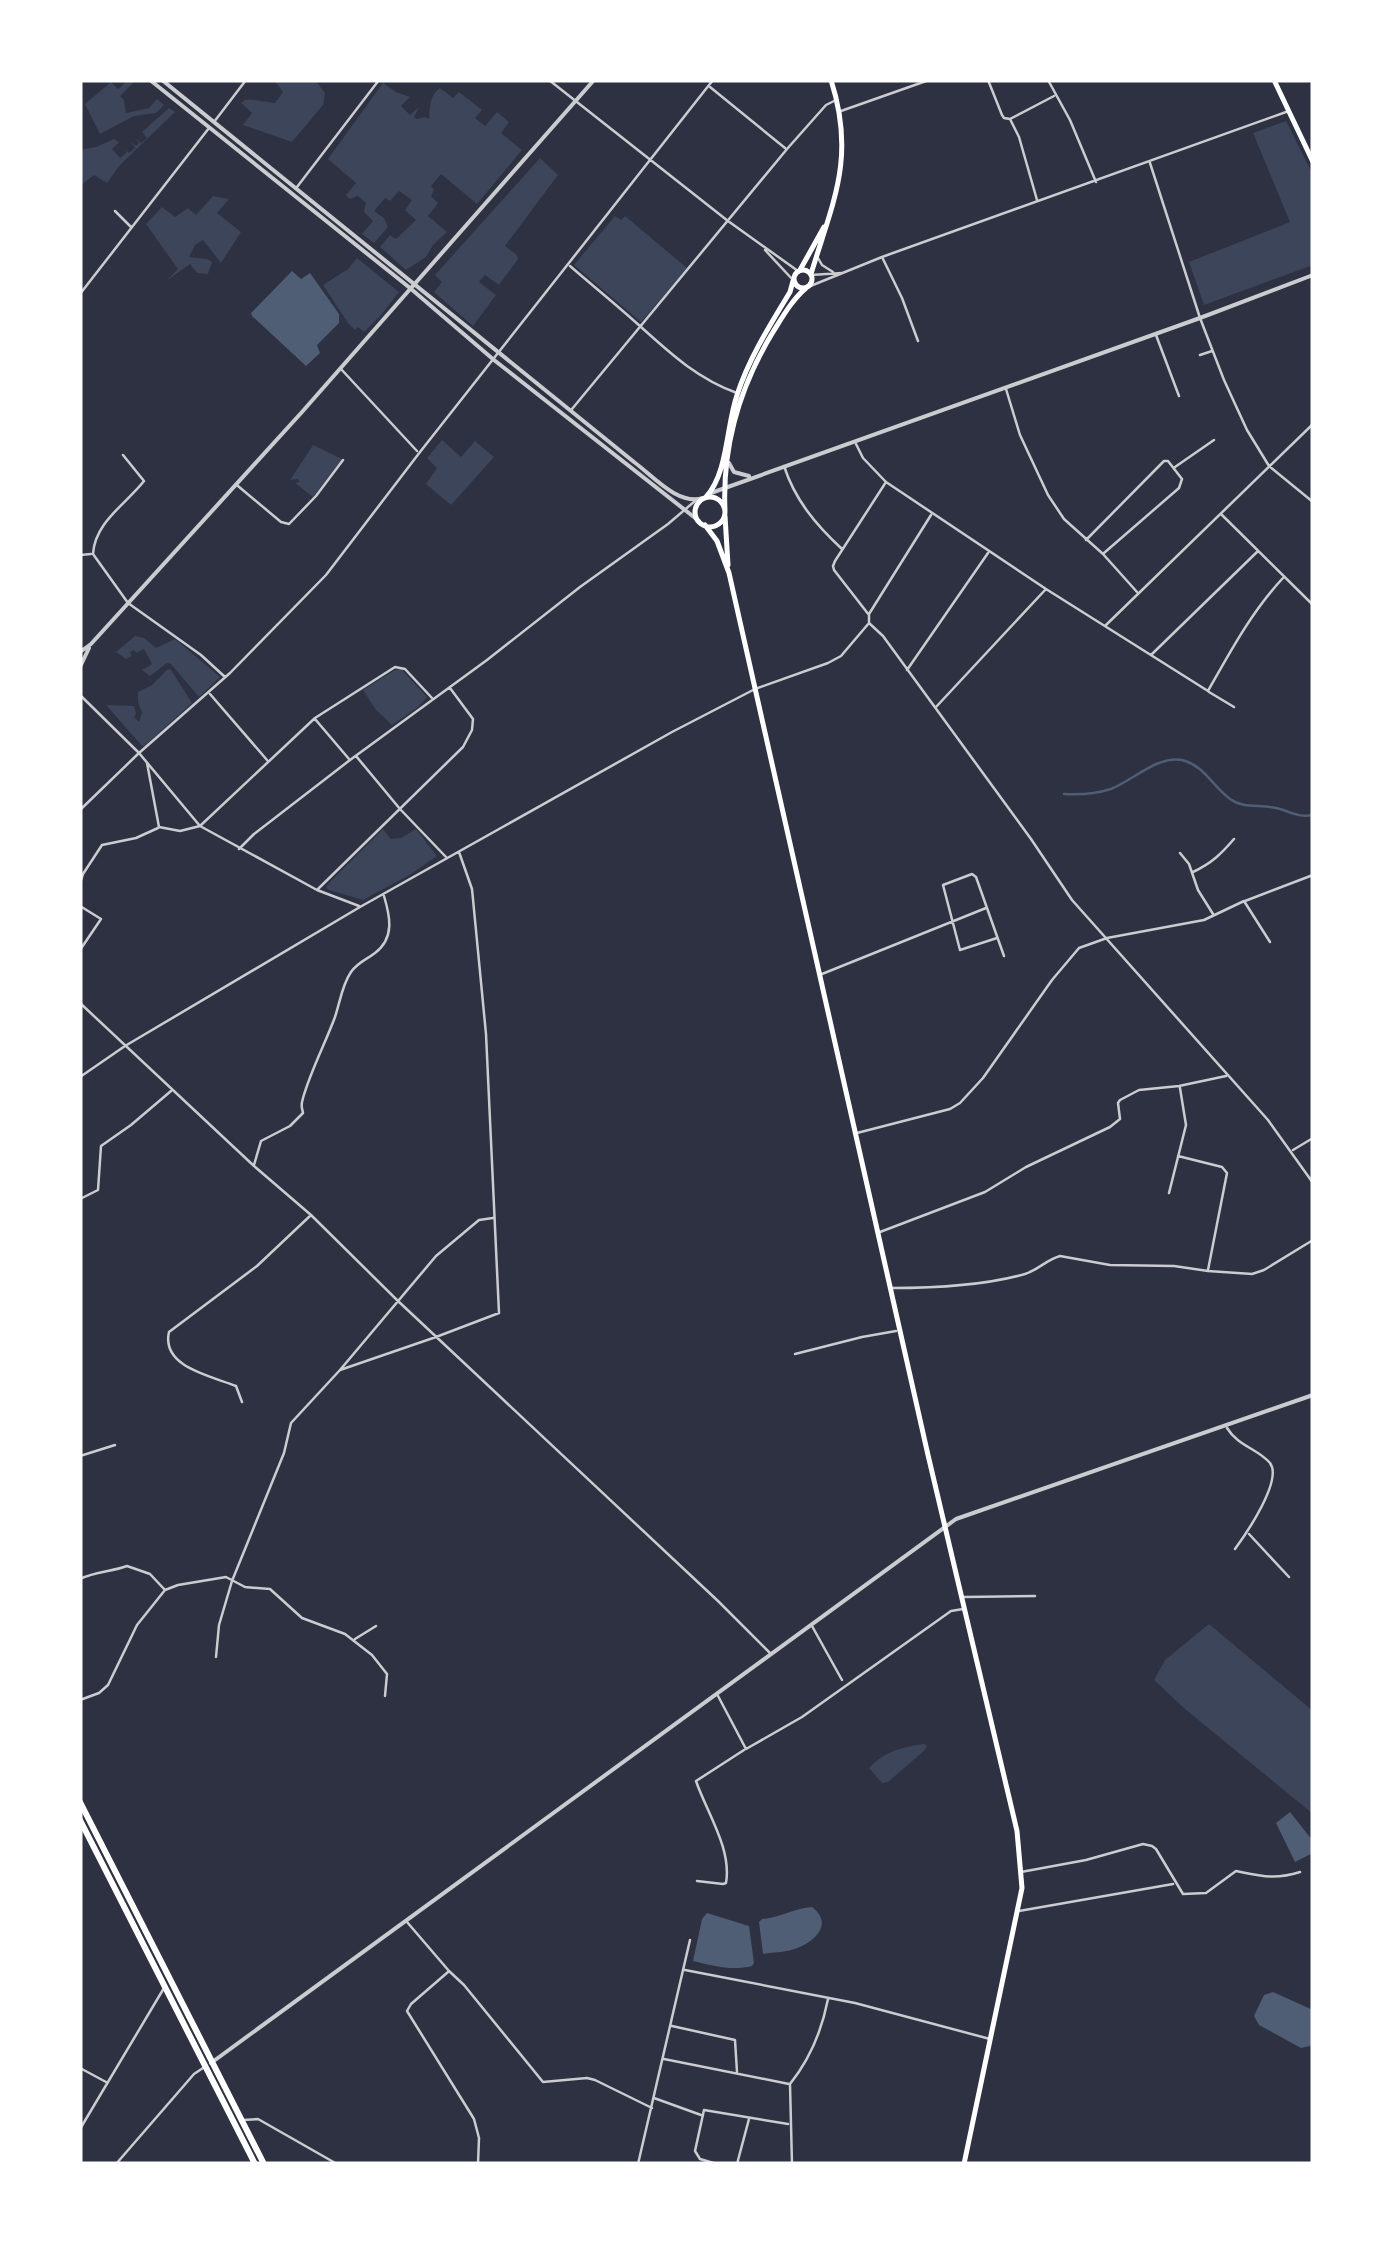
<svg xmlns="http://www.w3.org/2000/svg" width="1393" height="2244" viewBox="0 0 1393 2244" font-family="Manrope,sans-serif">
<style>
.green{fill:#3c4559}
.water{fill:#4f5d75}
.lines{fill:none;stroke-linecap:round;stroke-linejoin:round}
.stream{stroke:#4f5d75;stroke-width:2.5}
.minor{stroke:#caccd0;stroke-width:2.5}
.tertiary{stroke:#caccd0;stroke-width:4}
.primary{stroke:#fff;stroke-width:5}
.trunk{stroke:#fff;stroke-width:6}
</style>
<rect width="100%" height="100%" fill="#2d3142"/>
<path class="green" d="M128,80L134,82L120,96L124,100L126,113L149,108L157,99L164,105L156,113L134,116L100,134L85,104L111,82L118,89Z
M274,80H315L325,93L323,105L292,142L243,125L252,113L241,103L245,100C256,99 264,102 275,103L283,92Z
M383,83L396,92L410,97L401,106L410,115L419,107L414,117L416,119L425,117L429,119C430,107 429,96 440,88L453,98L459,92L482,110L475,118L485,126L497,112L509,122L501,133L522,150L477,204L441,174L431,186L434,190L431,196L438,203L428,216L447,232L433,245L426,257L406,270L380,247L390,235L396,239L416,220L405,210L412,200L399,191L390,201L385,198L374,211L384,218L388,227L374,243L362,234L373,221L364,212L366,203L358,196L349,199L346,195L356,183L328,159Z
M169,108L175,112L120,165L107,183L94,175L80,186V150L96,147L114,139L119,142L112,149L120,158L127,152L124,148L129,153L135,148L131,142L136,146L139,143L135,138L141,143L147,138L142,132Z
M1286,121L1313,175V265L1204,305L1189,262L1290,222L1253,133Z
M540,158L558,175L505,246L517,255L518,259L499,285L485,275L479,282L496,295L473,326L434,292L442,282L435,275Z
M213,196L229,199L217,213L241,232L221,263L203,240L195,245L189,257L207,259L212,262L208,274L197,273L190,264L166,281L178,269L146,224L162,207L175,217L188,208L196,215Z
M615,216L621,220L625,216L687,268L641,322L574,265Z
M357,258L399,292L381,315L364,332L358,327L355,330L348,323L323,285L348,269Z
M442,440L461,457L475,441L494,457L451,505L426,484L437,468L427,458Z
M313,445L342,459L313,497L295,483L299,482L298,479L290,480Z
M135,636L144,638L156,648L175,639L220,677L199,697L171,664L167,663L150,676L142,670L152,664L144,649L136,653L134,650L130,652L132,656L126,659L116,652Z
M168,669L171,670L192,703L143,747L106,705L134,706L136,713L134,717L139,722L142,713L138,702V692L152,685Z
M401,669L427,697L418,707L392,725L376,710L363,690L395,670Z
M383,829L391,839L401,838L416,829L437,856L411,874L363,900L329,890L326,887L331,881Z
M1209,1624L1313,1711V1814L1185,1709L1154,1680L1165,1660Z
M924,1744L927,1745L925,1750L888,1782L882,1783L869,1768C885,1751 902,1747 924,1744Z"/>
<path class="water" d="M292,271L301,279L310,273L339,314V323L317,345L320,353L306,366L252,316L251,313Z
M1290,1812L1313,1841V1853L1295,1862L1276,1823Z
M812,1907C837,1926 809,1947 787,1951C779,1953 771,1952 763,1954L759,1922L762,1919C780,1918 794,1908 812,1907Z
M707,1913L749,1926L754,1963L752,1966C732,1971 713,1966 693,1961L702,1919Z
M1273,1992L1313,2010V2038L1310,2046L1301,2048L1259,2025L1254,2016L1264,1995Z"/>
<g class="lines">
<path class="stream" d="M1064,794C1080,795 1095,794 1111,789C1132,781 1158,755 1182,760C1205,766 1212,786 1230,799C1244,809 1260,804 1276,808C1289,811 1298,818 1313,815"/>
<path class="minor" d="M549,80L728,221L798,271
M988,80L1002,115L1004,118L1010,119L1019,137L1037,200
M1048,80L1070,120L1096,182
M710,87L785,148
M841,111L929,80
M1010,119L1054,96
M214,122L246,80
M1150,163L1200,318L1224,380L1247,430L1269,466L1313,502
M297,187L379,80
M115,211L131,227
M765,250L793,280
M818,258L822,265L833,272
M883,259L902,298L918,341
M570,266C593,286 618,306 641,327C671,354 698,379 737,393
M811,275L842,273
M808,287L882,257L1286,112
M80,294L209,128
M1156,335L1179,396
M1200,355L1212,351
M341,369L417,451
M1006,389L1020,435L1048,495L1064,519L1103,554L1137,592
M572,409L787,149L826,105L836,100
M856,444L863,458L886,482L1046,589L1208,691C1230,652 1252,611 1283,578
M123,455L144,481C126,504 95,522 93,554L128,603L201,655L225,677
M784,466C795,500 816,525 842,549
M1175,467L1214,440
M886,482L835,561L833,566L834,570L869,615V623L883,636L1031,839L1072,900L1268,1120L1313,1183
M238,486L281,522L289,524L316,496L343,460
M1221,514L1313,605
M1086,540L1164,461H1168L1182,479L1179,488L1104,553
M80,555L91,554
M869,614L931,515
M1106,625L1313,424
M1151,655L1258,551
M907,670L988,553
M1209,692L1234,707
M210,694L267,760
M80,695L139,753L200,826L317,890L359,906
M936,707L1046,589
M315,719L349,759
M356,756L400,809L446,857
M147,763L159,827L180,831L200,826L315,718L395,667L405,669L432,698
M80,810L139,753L230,673L326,575L420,452L713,80
M239,849L254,834L350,760L487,660L580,587L668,524L695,501
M1180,853L1189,864L1198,890L1213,914
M1193,872C1212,863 1221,854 1234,839
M80,883L83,874L102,845L136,838L158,828
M318,889L463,747L472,730L473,719L450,688
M1245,901L1313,875
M80,906L101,919L80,950
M997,938L960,950L943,885L972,874L976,877L1004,956
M822,974L986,908
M80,1003L254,1166L311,1215L398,1301L718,1601L770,1653
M80,1077L125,1046L360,907L672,732L755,689L828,663L841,656L869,623
M857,1133L950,1109L960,1103L983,1078L1052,980L1079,948L1107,938L1204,920L1244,901L1270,942
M1293,1150L1313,1138
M1178,1156L1222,1167L1227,1173L1208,1270
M254,1165L261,1141L290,1126L303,1113C301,1103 301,1107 303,1098C311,1070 325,1044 335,1017C340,1002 342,985 351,972C358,962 366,960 375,953C395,938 390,916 384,896
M1169,1193L1186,1125L1180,1088
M80,1199L98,1190L101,1146L131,1125L171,1091
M880,1232L985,1192L1026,1167L1110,1127L1120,1119L1118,1103L1120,1100L1139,1090L1179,1086L1226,1076
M891,1288C934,1288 983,1286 1025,1274C1038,1270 1046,1260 1060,1256L1110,1265L1174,1266L1208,1271L1252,1274L1264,1270L1313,1240
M795,1354L862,1337L896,1331
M340,1370L436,1337L499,1313L486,1034L472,889L459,852
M242,1402L236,1386C211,1376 161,1367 169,1332L257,1266L311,1215
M1227,1428C1238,1446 1258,1449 1270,1463C1283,1480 1246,1534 1235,1549
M80,1456L115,1445
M1249,1534L1289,1577
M80,1579C96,1571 111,1572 127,1566L150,1574L165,1590
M964,1597L1035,1596
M812,1626L842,1680
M355,1639L376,1626
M216,1657L219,1625L232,1581L284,1453L291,1423L340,1370L436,1256L479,1220L493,1218
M717,1694L746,1749L802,1717L951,1611L963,1609
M80,1700L99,1693L108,1685L137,1625L165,1590L178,1585L226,1577L245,1587L270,1589L302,1618L345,1634L372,1655L387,1674L385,1696
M1021,1872L1086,1860L1143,1844L1152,1846L1156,1849L1183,1894L1206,1893L1236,1871C1261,1876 1275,1880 1300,1872
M697,1881L723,1884L726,1883C732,1849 707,1813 696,1781L744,1750
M1019,1911L1173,1884
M407,1922L449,1971L464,1985L543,2082L587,2078L595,2080L652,2108
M685,1970L855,2003L990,2039
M448,1972L411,2004L407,2011L474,2119L479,2138L478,2164
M672,2026L735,2040L737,2072
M664,2059L789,2084
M80,2068L106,2082
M654,2098L701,2115
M243,2120L258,2119L337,2164
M80,2129L164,1988
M116,2164L194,2074L203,2068
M638,2164L690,1940
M717,2164L700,2159L695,2151L704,2110L788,2124
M737,2164L749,2119
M792,2164L790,2084C810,2059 822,2030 828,1999"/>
<path class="tertiary" d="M150,80L410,288L494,360L699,521
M162,80L634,462C653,476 678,506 703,498
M729,463L734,472L749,476
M711,493L1200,318L1313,275
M80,652L91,644L302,412L594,80
M80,667L89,648
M211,2063L956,1519L1313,1395"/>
<path class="primary" d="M1274,80L1313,162
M794 279a9 9 0 1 1 18 0a9 9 0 1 1-18 0Z
M800,270L824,227
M811,274C833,201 856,158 831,80
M706,497C728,473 726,427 737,395C749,358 770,325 790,292L793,281
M695 512a15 15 0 1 1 30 0a15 15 0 1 1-30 0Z
M725,511C722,446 740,386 773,332C783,316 792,300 806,288
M725,516L728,565
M705,525L717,541L729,573L928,1455L1017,1831L1022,1888L964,2164"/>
<path class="trunk" d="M80,1802L264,2164
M80,1820L255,2164"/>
</g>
<rect width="1393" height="2244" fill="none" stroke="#ffffff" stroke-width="165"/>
</svg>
